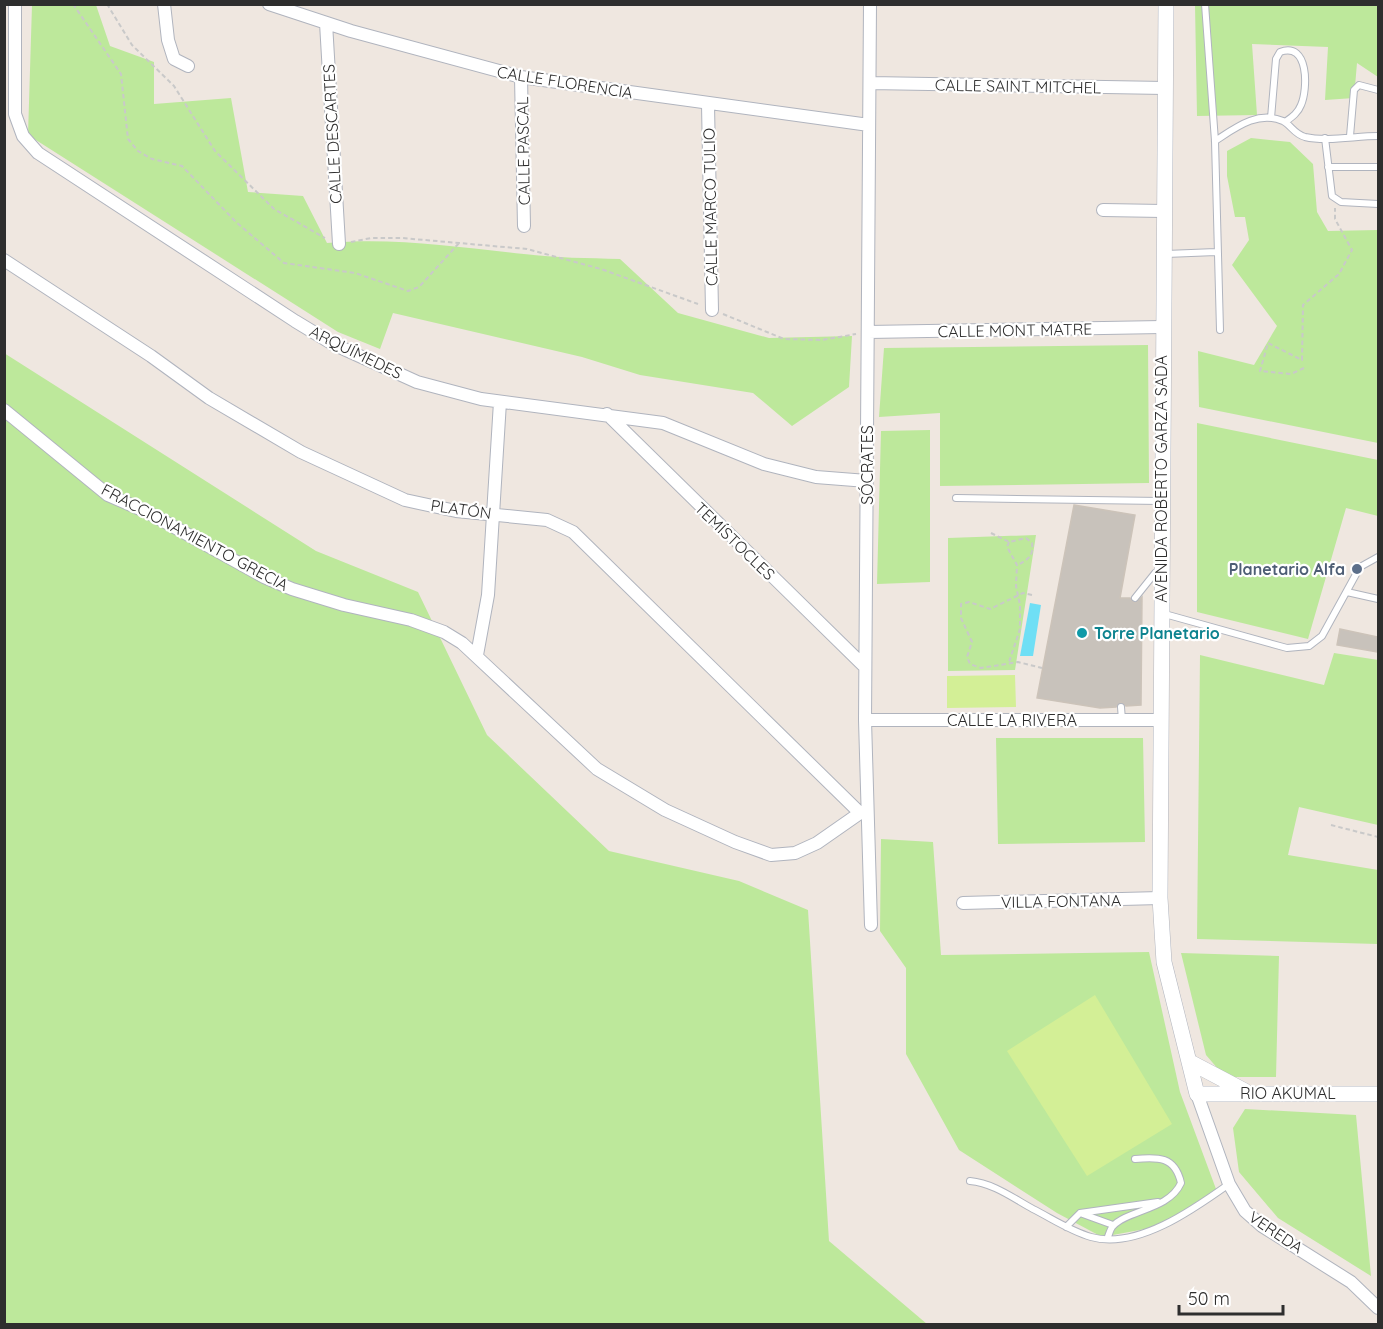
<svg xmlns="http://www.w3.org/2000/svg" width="1383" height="1329" viewBox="0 0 1383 1329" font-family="Quicksand,sans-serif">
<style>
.green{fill:#bde89b}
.pitch{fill:#d3ef96}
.water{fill:#6fdff5}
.building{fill:#c8c2bb;stroke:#ccc3b9;stroke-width:1.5}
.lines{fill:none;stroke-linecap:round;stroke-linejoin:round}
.service-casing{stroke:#b0b4be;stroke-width:8}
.minor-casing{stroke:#b0b4be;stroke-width:14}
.tertiary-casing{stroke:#b0b4be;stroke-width:16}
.path{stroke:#c9c9c9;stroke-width:2;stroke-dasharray:4.5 3;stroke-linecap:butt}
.service{stroke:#fff;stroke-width:6}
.minor{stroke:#fff;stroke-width:12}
.tertiary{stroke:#fff;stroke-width:15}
.service-dot{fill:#5c6f8a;stroke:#fff;stroke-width:2}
.culture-dot{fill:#0f9aa8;stroke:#fff;stroke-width:2}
.labels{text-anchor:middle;stroke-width:4.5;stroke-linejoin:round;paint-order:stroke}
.street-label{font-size:16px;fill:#2e2e2e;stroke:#fff}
.service-label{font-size:16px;font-weight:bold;fill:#4e5e75;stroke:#fff;text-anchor:end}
.culture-label{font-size:16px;font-weight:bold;fill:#0d838f;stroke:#fff;text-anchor:start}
</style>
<rect width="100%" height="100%" fill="#efe7e0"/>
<path class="green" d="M32,5H96L110,46L154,62V104L231,98L248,192L303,196L327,243C394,237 457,247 524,254C556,258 588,258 620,259L678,313L769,338L852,336L849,387L792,426L753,393L640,375L582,357L393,313L380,349L338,332L28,135Z
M1195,5H1378V77L1357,63L1354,98L1325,100L1328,47L1252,44L1257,115L1197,116Z
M1251,138L1290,142L1313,164L1317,212L1328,231L1378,230V443L1199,407L1198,351L1254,365L1277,326L1232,265L1249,240L1245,217H1235L1227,176V151Z
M1148,345L1149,483L940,486V413L879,417L884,348Z
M4,353L316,551L418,592L487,735L609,851L739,881L808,910L829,1241L927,1324H5Z
M1197,423L1378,460V516L1346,508L1308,639L1197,612Z
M930,430V582L877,584L881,431Z
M1036,535L1015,670L948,671V538Z
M1334,653L1378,660V825L1299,807L1288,855L1378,870V944L1197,939L1200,655L1324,685Z
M996,738H1143L1145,842L998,844Z
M881,839L933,842L941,955L1149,952L1180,1092L1216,1189L1167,1225L1102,1237L1057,1213L959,1150L906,1054V968L880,931Z
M1181,953L1279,956L1276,1077H1225L1206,1055Z
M1245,1109L1356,1115L1371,1276L1278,1218L1239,1172L1233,1128Z"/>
<path class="pitch" d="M1015,675L1016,707L947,708V676Z
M1095,995L1172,1124L1087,1176L1007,1051Z"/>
<path class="water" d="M1030,603L1041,605L1033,656H1020Z"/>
<path class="building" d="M1074,505L1135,515L1120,598H1130L1135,603L1142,597L1141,705L1126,706L1121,702L1116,707L1100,708L1037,698Z
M1340,629L1378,637V652L1337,645Z"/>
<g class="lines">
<defs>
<path id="service" d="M1205,4L1215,141L1220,330
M1271,118L1276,59L1280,52C1309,41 1308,89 1301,105C1298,113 1292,117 1285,122
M1350,136L1354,90L1359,85L1378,90
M1325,138L1332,196L1341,202L1378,204
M1215,141C1235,128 1258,110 1283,121C1291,125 1294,134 1305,137C1327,142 1355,136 1378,136
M1328,167H1378
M1166,254L1216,252
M956,498L1161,501
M1347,592L1378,599
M1135,598L1155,573L1160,572
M1161,613L1287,648L1309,646L1322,636L1360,567L1378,557
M1121,707L1122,720
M970,1181C993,1183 1013,1198 1033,1209C1051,1218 1070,1231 1091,1237C1137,1250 1194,1209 1229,1184
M1080,1213L1113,1225
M1066,1227L1080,1213L1158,1202
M1107,1239C1109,1235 1110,1229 1113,1226C1127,1210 1169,1210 1181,1183C1175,1156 1158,1157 1135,1159"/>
<path id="minor" d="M15,4V114L23,136L38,153L295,321L333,344L417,382L481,399L663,423L764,464L816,477L867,481
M164,4L168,40L174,59L188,66
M269,4L351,31L521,77L869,125
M870,4L865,720L871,925
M326,23L339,244
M521,77L524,226
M870,83L1165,88
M708,105L712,310
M1103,210L1163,211
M4,260L151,356L209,398L301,452L405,500L456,511L547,520L573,532L860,813H867
M868,332L1162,327
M4,410L108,495L147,512L264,577L292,589L344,605L411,620L444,632L462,643L597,769L665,810L735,842L771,855L795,853L817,843L860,813
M607,414L865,667
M477,655L488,595L500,402
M865,720H1160
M963,903L1160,898
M1197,1094L1229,1184L1245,1211L1262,1226L1351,1282L1378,1308"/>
<path id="tertiary" d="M1166,4L1160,898L1164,962L1197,1094H1378
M1190,1062L1245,1091"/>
</defs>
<use href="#service" class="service-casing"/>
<use href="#minor" class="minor-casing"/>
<use href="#tertiary" class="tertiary-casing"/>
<path class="path" d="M73,4L121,74L128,139L138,151L152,159L182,166L236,222L284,263L355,273L408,291L419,287L460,242
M107,4L132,45L174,86L215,151L274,209L325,238
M351,242L371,238H402L527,249L601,269L698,304
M723,314L784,339L822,340L856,334
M1304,368L1291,374L1260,371L1268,343L1302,360L1303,305L1339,274L1352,250L1335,219V208
M991,533L1009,542L1026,538L1032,543C1034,556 1028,559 1018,565
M1009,542L1007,547L1017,565L1016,586L1020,605V629L1009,662
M1032,595L1023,593L990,609L969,602L961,604V618L972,642L967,657L970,664L981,668L1018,662L1042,668
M1331,825L1378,837"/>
<use href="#service" class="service"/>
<use href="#minor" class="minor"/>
<use href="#tertiary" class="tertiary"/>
</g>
<circle class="service-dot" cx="1357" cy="569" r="6"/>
<circle class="culture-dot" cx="1082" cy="633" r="6"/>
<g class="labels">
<g class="street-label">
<text transform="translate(565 82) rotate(9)" y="6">CALLE FLORENCIA</text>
<text transform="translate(1018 86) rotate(1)" y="6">CALLE SAINT MITCHEL</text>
<text transform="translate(332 134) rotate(-93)" y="6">CALLE DESCARTES</text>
<text transform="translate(523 151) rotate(-91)" y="6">CALLE PASCAL</text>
<text transform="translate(710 207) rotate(-91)" y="6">CALLE MARCO TULIO</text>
<text transform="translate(1015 330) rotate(-1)" y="6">CALLE MONT MATRE</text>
<text transform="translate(356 352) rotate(26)" y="6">ARQUÍMEDES</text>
<text transform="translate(867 465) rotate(-90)" y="6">SÓCRATES</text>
<text transform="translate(1161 479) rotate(-90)" y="6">AVENIDA ROBERTO GARZA SADA</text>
<text transform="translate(461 509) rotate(8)" y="6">PLATÓN</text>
<text transform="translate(195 537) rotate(28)" y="6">FRACCIONAMIENTO GRECIA</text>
<text transform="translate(735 541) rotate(44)" y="6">TEMÍSTOCLES</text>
<text x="1012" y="726">CALLE LA RIVERA</text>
<text transform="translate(1061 901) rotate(-1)" y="6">VILLA FONTANA</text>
<text x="1288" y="1099">RIO AKUMAL</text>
<text transform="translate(1276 1232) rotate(34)" y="6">VEREDA</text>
</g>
<g class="service-label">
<text x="1345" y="575">Planetario Alfa</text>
</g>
<g class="culture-label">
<text x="1094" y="639">Torre Planetario</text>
</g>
</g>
<rect width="1383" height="1329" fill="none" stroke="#2e2e2e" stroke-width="12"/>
<path d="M1179 1305v9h104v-9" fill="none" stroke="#2e2e2e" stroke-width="3"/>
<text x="1188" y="1305" font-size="18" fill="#2e2e2e" stroke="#ffffff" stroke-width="4.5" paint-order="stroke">50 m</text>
</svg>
